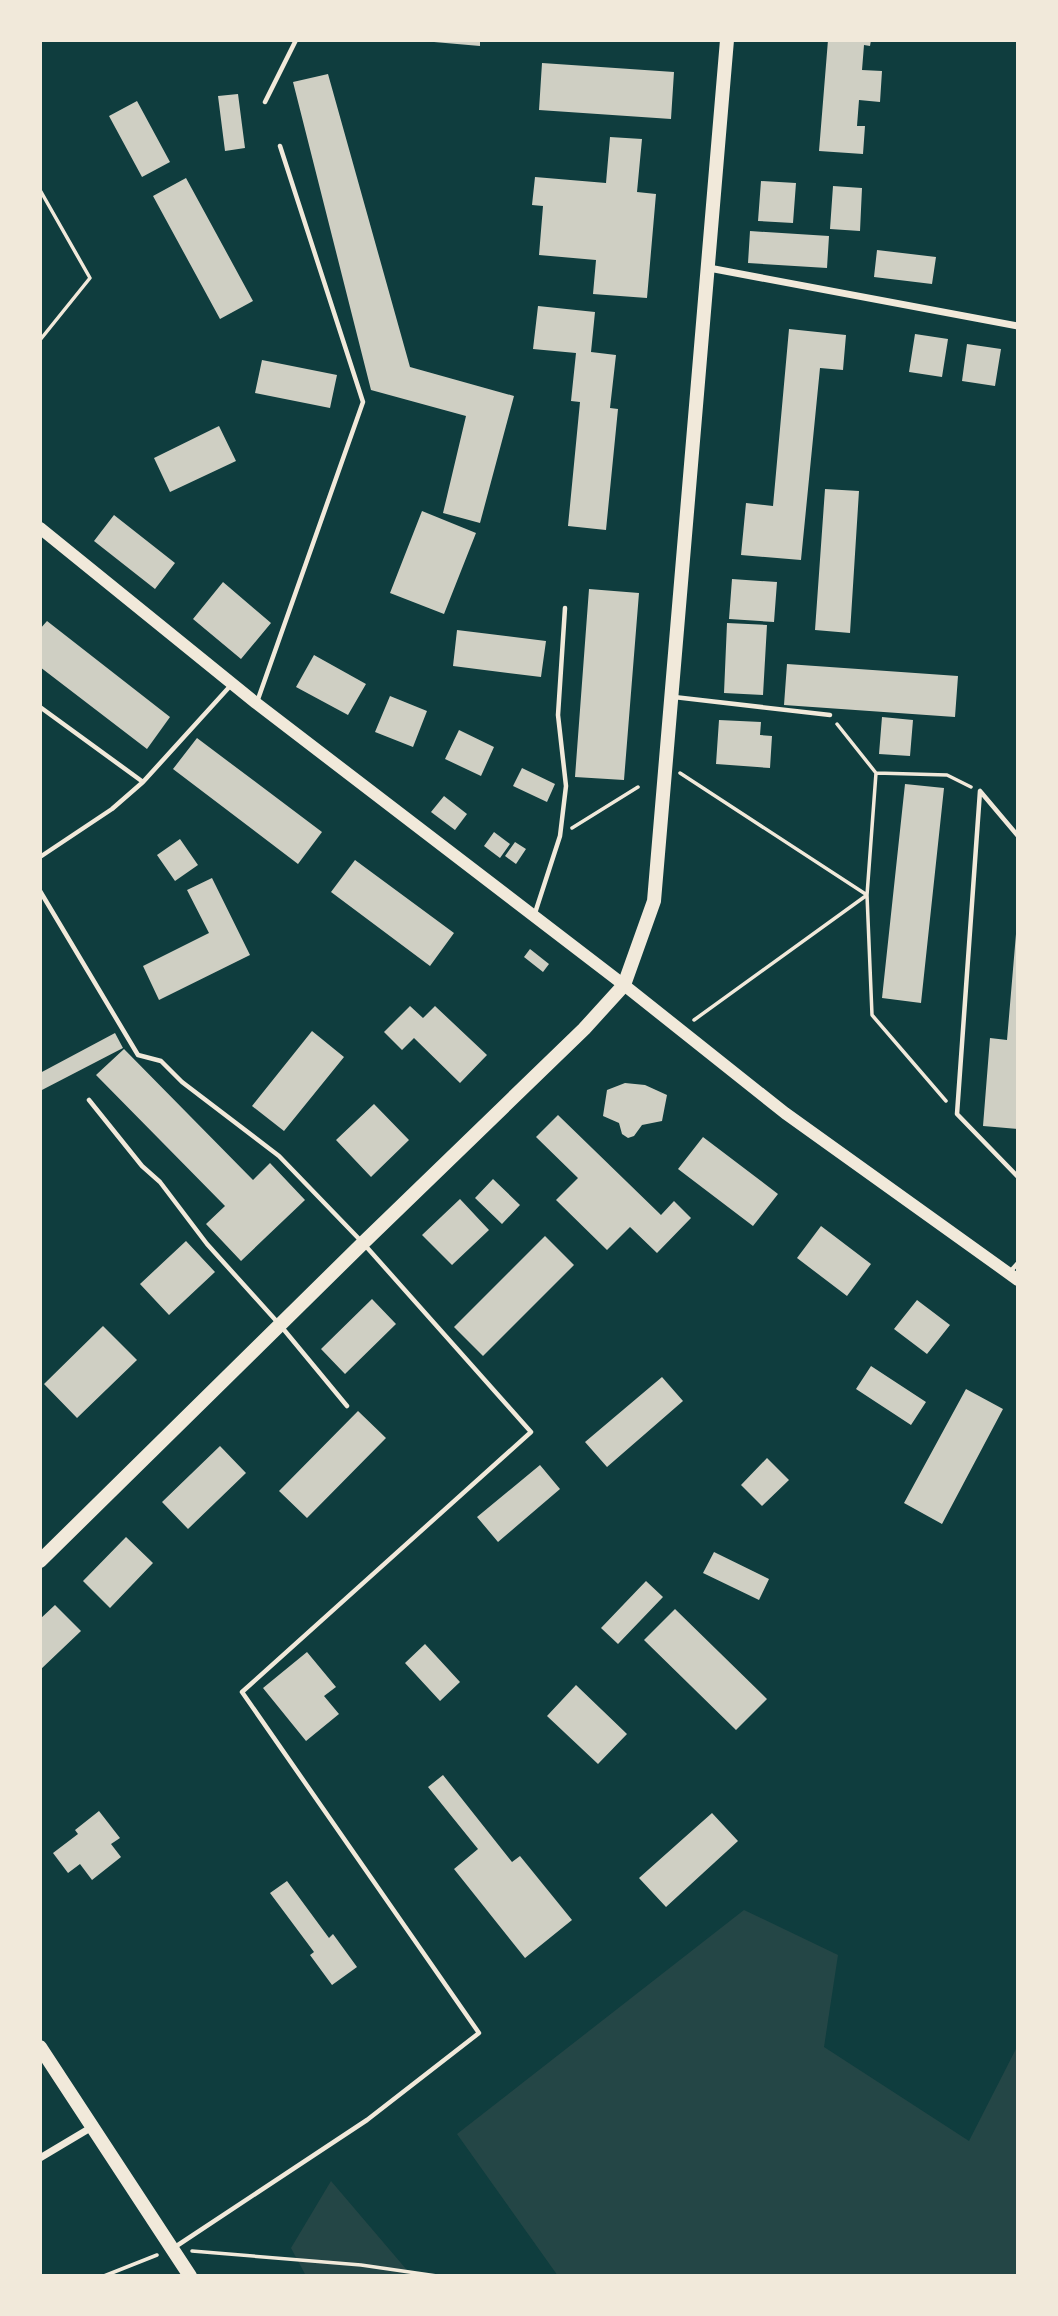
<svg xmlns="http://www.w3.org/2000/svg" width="1058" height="2316" viewBox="0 0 1058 2316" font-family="'Roboto Condensed',sans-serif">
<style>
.green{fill:#244646}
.building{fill:#cfcfc3}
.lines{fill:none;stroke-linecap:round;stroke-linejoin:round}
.path{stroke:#f1e9da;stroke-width:3.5}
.service{stroke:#f1e9da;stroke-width:4.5}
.minor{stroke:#f1e9da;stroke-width:7}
.tertiary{stroke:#f1e9da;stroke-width:12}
.secondary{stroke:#f1e9da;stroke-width:14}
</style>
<rect width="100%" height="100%" fill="#0f3d3e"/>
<path class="green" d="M744,1910L838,1955L824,2047L969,2141L1018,2045V2276H558L457,2134Z
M331,2181L412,2276H306L291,2248Z"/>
<path class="building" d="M434,40H480V46L434,42Z
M828,40H871L870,46L864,45L862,70L882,71L880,102L859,100L857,126H865L863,154L819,151Z
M542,63L674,72L671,119L539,110Z
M328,74L410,367L514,396L480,523L443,513L466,416L371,390L293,82Z
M238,94L245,148L225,151L218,96Z
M137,101L170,162L142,177L109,116Z
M610,137L642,139L637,192L656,194L647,298L593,294L596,260L539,255L543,206L532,205L535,177L606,183Z
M186,178L253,301L220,319L153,196Z
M761,181L796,183L793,223L758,221Z
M833,186L862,188L860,231L830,229Z
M750,231L829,236L827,268L748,263Z
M877,250L936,257L932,284L874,277Z
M538,306L595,312L591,352L616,355L610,408L618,409L606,530L568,526L580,402L571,401L576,353L533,349Z
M789,329L846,335L843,370L820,368L801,560L741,555L746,503L773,506Z
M915,334L948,339L942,377L909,372Z
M967,344L1001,349L995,386L962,381Z
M262,360L337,375L330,408L255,393Z
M219,426L236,461L170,492L154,458Z
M825,489L859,491L850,633L815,630Z
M422,511L476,533L444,614L390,593Z
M114,515L175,563L155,589L94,541Z
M732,579L777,582L774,622L729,619Z
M223,582L271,623L241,659L193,619Z
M589,589L639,593L624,780L575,777Z
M47,621L170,717L147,749L40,667V629Z
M727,623L767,625L763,695L724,693Z
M457,630L546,641L541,677L453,666Z
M314,655L366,684L348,715L296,687Z
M787,664L958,676L955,717L784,705Z
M390,696L427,711L413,747L375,732Z
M882,717L913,720L910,756L879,754Z
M719,720L761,722L760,735L772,736L770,768L716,764Z
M459,730L494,747L481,776L445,759Z
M197,738L322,832L298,864L173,769Z
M522,768L555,784L547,802L513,786Z
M905,784L944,788L921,1003L882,998Z
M444,796L467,814L455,830L431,812Z
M494,832L510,844L500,858L484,846Z
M180,839L198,865L175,881L157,855Z
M515,842L526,849L516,864L505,856Z
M355,860L454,933L430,966L331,892Z
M212,878L250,955L159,1000L143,966L209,933L187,890Z
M1016,934H1018V1129L983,1126L990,1038L1007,1040Z
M530,949L549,964L543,972L524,957Z
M410,1006L423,1018L435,1006L487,1055L460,1083L414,1038L402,1050L384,1032Z
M312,1031L344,1057L284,1131L252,1106Z
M115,1033L123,1048L40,1091V1073Z
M124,1049L253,1180L270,1163L305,1200L241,1261L206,1224L225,1206L96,1075Z
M625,1083L645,1085L667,1095L662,1121L642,1125L634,1136L628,1138L622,1134L619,1123L603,1116L607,1090Z
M374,1104L409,1140L371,1177L336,1140Z
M558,1115L661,1215L674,1201L691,1218L657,1253L630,1227L607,1250L556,1200L578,1178L536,1137Z
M703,1137L778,1194L753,1226L678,1169Z
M493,1179L520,1205L502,1224L475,1198Z
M460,1199L489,1230L452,1265L422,1235Z
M821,1226L871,1264L847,1296L797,1258Z
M545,1236L574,1265L483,1356L454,1327Z
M186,1241L215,1272L169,1315L140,1284Z
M372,1299L396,1324L345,1374L321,1349Z
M917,1300L950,1325L927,1354L894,1329Z
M103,1326L137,1360L77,1418L44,1384Z
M871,1366L926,1402L911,1425L856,1389Z
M662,1377L683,1401L607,1467L585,1442Z
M966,1389L1003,1409L942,1524L904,1503Z
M358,1411L386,1438L307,1518L279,1491Z
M220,1446L246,1473L188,1529L162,1502Z
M767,1458L789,1480L762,1506L741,1485Z
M540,1465L560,1489L498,1542L477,1517Z
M126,1537L153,1563L110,1608L83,1581Z
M714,1552L769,1579L759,1600L703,1573Z
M646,1581L663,1597L618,1644L601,1628Z
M55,1605L81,1631L40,1670V1619Z
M675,1609L767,1699L736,1730L644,1640Z
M425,1644L460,1682L440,1701L405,1663Z
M307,1652L336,1687L324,1696L339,1714L306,1741L263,1688Z
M576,1685L627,1734L598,1764L547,1716Z
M443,1775L512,1862L520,1856L572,1920L525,1958L454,1869L478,1849L428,1787Z
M99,1811L120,1838L111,1844L121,1857L92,1880L80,1864L68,1873L53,1853L78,1834L75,1830Z
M712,1813L738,1841L666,1907L639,1878Z
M287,1881L329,1938L333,1934L357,1967L332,1985L310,1955L314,1952L270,1893Z"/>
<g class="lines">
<path class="path" d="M40,190L90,278L40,340
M837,724L876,773L947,775L971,787
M680,773L867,895L872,1015L946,1101
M572,828L638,787
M694,1020L867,895L876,773
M192,2251L361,2265L437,2276
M104,2276L157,2255"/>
<path class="service" d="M265,102L296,40
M674,697L830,715
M257,702L363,402L280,146
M40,707L143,782L232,684
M1018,836L980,791L957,1114L1018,1177
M40,857L112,809L143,782
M40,891L138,1055L161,1061L182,1082L279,1156L363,1243L531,1432L242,1692L479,2033L367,2120L175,2247
M535,913L560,836L566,786L558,715L565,608
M89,1100L142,1166L160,1182L207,1244L280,1325L347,1406
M1009,1273L1018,1263"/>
<path class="minor" d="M709,268L1018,326
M40,2158L92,2127"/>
<path class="tertiary" d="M40,528L256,703L624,985L785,1113L1018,1280"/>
<path class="secondary" d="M40,1561L363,1243L584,1029L624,985L654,901L727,40
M40,2047L190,2276"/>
</g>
<rect width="1058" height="2316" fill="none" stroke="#f1e9da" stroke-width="84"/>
</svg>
